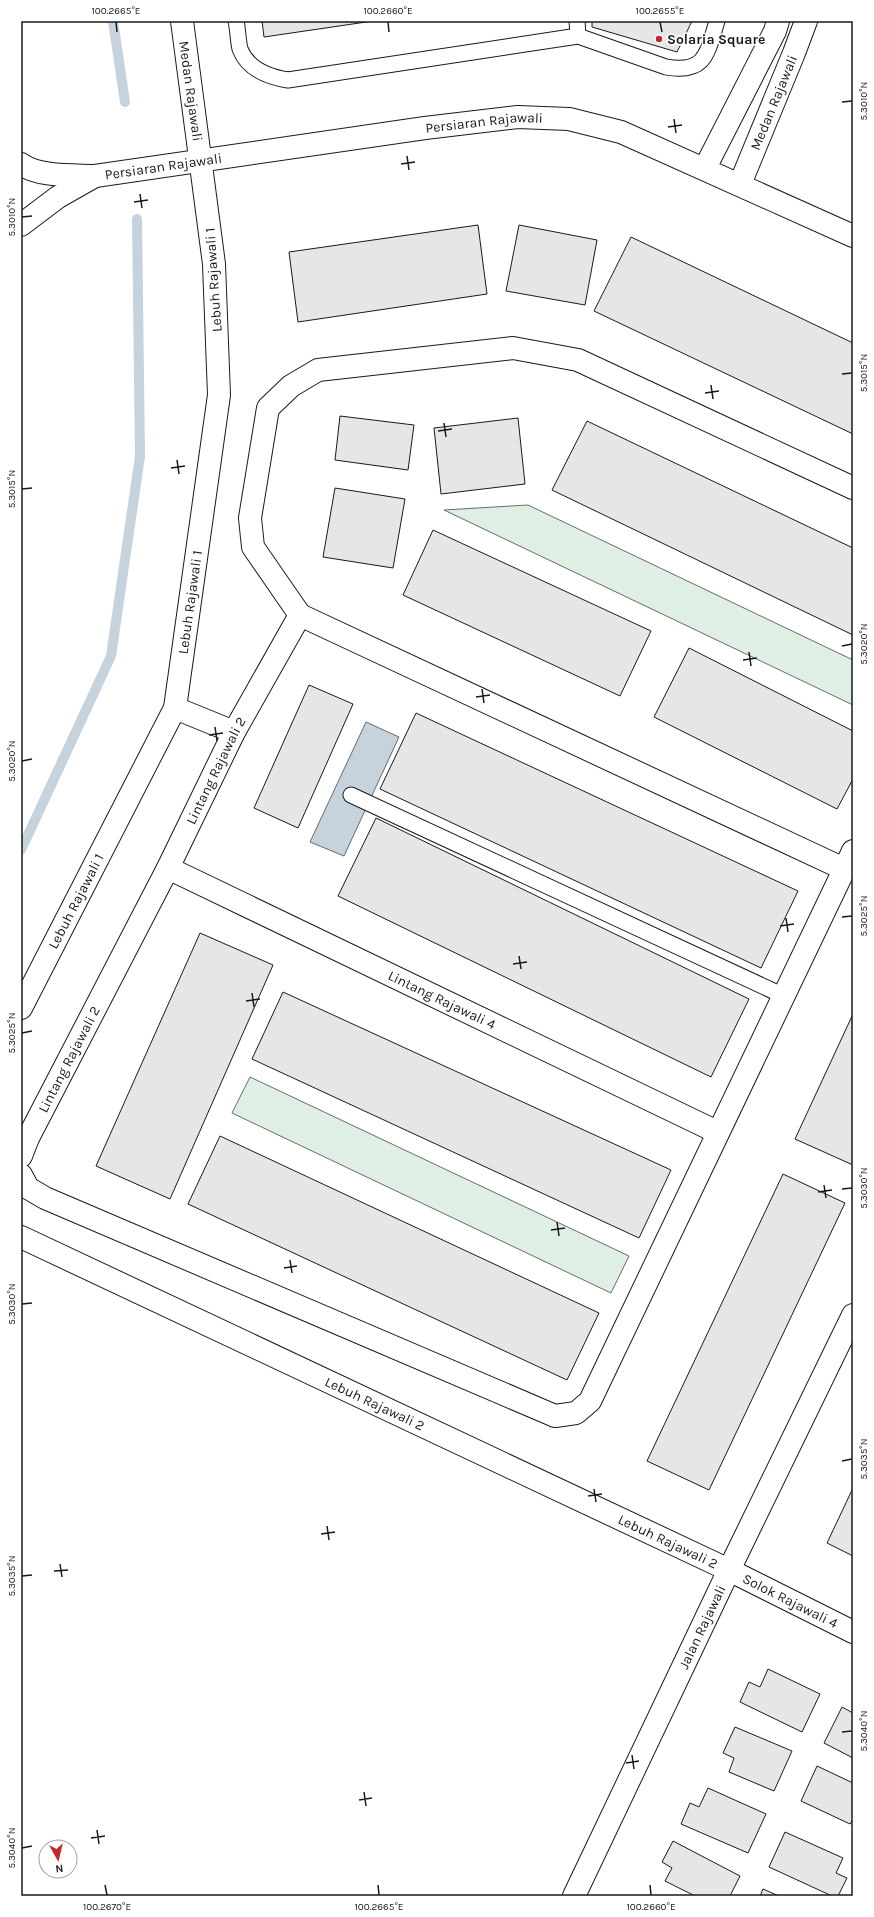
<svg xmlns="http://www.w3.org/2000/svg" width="874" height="1917" viewBox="0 0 874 1917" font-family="Karla,sans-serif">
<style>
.green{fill:#e0efe3;stroke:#6a6a6a}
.water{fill:#c6d2dc;stroke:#6a6a6a}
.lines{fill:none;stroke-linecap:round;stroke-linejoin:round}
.stream{stroke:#c6d2dc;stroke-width:10}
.building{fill:#e6e6e6;stroke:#1a1a1a}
.service-casing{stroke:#1a1a1a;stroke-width:17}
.minor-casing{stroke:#1a1a1a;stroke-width:24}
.service{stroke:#fff;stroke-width:15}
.minor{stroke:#fff;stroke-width:22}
.ticks{fill:none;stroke:#1a1a1a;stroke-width:1.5}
.poi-dot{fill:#c62828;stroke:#fff;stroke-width:1.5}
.labels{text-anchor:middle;stroke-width:3;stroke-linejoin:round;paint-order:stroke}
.poi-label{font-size:14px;font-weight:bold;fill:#1a1a1a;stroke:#fff;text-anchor:start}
.street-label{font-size:14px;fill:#1a1a1a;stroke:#fff}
.neatline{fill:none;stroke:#1a1a1a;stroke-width:1.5}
.ticks-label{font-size:10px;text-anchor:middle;fill:#1a1a1a}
</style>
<rect width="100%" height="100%" fill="#fff"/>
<path class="green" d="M528,505L853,660V705L444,510Z
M250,1077L629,1256L611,1293L232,1113Z"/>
<path class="water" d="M366,722L399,737L344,856L310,842Z"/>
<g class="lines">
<path class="stream" d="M113,21L125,102
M21,850L111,656L140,456L137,219"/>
</g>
<path class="building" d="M262,21H373L264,37Z
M592,21H692L677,52L592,27Z
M478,225L487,294L298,322L289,252Z
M519,225L597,240L585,305L506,291Z
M631,237L853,343V434L594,311Z
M340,416L414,425L408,470L335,460Z
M518,418L525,484L441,494L434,428Z
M587,421L853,548V635L552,490Z
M335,488L405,499L393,568L323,557Z
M433,530L651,631L620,696L403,595Z
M689,648L853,731V779L837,809L654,717Z
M309,685L353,704L298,828L254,808Z
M416,713L798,891L761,968L380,789Z
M376,818L749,999L711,1077L338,896Z
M200,933L273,965L170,1199L96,1166Z
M283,992L671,1170L639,1238L252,1059Z
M853,1014V1165L795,1139Z
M220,1136L599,1313L567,1380L188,1204Z
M783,1174L845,1203L709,1490L647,1461Z
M853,1488V1556L827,1543Z
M768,1669L820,1694L802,1732L740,1702L749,1682L760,1687Z
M842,1707L853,1713V1758L824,1743Z
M735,1727L792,1751L774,1791L729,1772L734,1758L723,1753Z
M817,1766L853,1783V1819L850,1824L801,1801Z
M708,1788L766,1814L748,1853L681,1824L690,1803L699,1807Z
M785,1832L843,1858L836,1873L847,1878L838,1896H832L769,1867Z
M673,1841L740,1876L730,1896H695L665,1881L672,1868L662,1862Z
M763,1889L779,1896H760Z"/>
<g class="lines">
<defs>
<path id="service" d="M236,21C238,30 238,41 240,49C248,70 269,77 288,80L578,36L666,67C706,74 707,53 717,21
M577,21L578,36
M351,795L784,996"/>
<g id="minor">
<path id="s1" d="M21,164C38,177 74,175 95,176L425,128L518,117L569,119L621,132L853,236"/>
<path d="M705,168L775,31L778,21"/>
<path id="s2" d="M740,184L794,53L806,21"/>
<path d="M21,225L58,197L95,176"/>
<path d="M300,615L844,869"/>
<path d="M175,708L234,732"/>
<path id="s3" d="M168,868L717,1132"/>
<path id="s4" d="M21,1008L175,708L219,395L214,264L182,21"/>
<path id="s5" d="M21,1156L28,1138L168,868L234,732L300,615L253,547L250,518L268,408L291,386L318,370L513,348L578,360L853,488"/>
<path d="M21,1175L28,1188L45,1198L555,1416L576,1413L590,1401L853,851"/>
<path id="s6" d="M21,1237L729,1570L853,1632"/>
<path id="s7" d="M574,1896L729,1570L853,1315"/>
</g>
</defs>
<use href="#service" class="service-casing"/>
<use href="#minor" class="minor-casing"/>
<use href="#service" class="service"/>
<use href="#minor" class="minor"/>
</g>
<path class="ticks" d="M116,22L117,32M388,22L389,32M660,22L662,32M842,102L852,101M674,119L676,133M668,127L682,125M407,156L409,170M401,164L415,162M140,194L142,208M134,202L148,200M22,217L32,216M842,374L852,373M711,385L713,399M705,393L719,391M444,423L446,437M438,431L452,429M177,460L179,474M171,468L185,466M22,489L32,488M842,646L852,644M749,652L751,666M743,660L757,658M482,689L484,703M476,697L490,695M215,727L217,741M209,735L223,733M22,761L32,759M842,917L852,916M786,918L788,932M780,926L794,924M519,956L521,969M513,964L527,962M252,993L254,1007M246,1001L260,999M22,1033L32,1031M824,1185L826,1198M842,1189L852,1188M818,1192L832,1190M557,1222L559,1236M551,1230L565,1228M290,1260L292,1273M284,1268L297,1266M22,1304L32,1303M842,1461L852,1459M594,1489L596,1502M588,1496L602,1494M327,1526L329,1540M321,1534L335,1532M60,1564L62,1577M54,1571L68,1570M22,1576L32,1575M842,1732L852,1731M632,1755L634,1769M626,1763L639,1761M364,1792L366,1806M359,1800L372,1798M97,1830L99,1844M91,1838L105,1836M22,1848L32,1846M105,1885L107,1895M378,1885L379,1895M650,1885L651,1895"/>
<circle class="poi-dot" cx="659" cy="39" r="4"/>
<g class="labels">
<g class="poi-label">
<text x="667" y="44">Solaria Square</text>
</g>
<g class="street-label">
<text transform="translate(191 91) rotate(82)" y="5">Medan Rajawali</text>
<text dy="5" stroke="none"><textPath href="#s2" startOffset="88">Medan Rajawali</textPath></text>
<text dy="5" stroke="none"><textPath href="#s1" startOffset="469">Persiaran Rajawali</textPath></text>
<text dy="5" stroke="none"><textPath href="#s1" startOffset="145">Persiaran Rajawali</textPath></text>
<text transform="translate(213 280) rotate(-94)" y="5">Lebuh Rajawali 1</text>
<text dy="5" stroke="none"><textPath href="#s4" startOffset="444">Lebuh Rajawali 1</textPath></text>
<text dy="5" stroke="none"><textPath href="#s5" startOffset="432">Lintang Rajawali 2</textPath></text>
<text dy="5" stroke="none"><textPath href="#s4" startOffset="120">Lebuh Rajawali 1</textPath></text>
<text dy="5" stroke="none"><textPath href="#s3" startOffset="304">Lintang Rajawali 4</textPath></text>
<text dy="5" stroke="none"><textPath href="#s5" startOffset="108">Lintang Rajawali 2</textPath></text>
<text dy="5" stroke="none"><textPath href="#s6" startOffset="391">Lebuh Rajawali 2</textPath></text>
<text dy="5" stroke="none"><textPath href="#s6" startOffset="715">Lebuh Rajawali 2</textPath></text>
<text dy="5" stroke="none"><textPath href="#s6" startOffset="851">Solok Rajawali 4</textPath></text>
<text dy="5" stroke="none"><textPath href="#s7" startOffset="298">Jalan Rajawali</textPath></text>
</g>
</g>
<rect width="874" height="1917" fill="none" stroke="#ffffff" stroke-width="44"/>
<g transform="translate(58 1859) rotate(172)"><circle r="19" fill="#ffffff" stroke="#a3a3a3"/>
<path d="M0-3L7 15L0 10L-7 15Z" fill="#c62828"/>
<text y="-6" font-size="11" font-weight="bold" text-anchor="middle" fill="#1a1a1a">N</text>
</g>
<rect x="22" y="22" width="830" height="1873" class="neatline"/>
<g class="ticks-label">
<text x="116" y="14">100.2665°E</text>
<text x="388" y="14">100.2660°E</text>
<text x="660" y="14">100.2655°E</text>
<text transform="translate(863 101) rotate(-90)" y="4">5.3010°N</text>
<text transform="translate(11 217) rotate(-90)" y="4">5.3010°N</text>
<text transform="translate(863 373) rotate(-90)" y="4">5.3015°N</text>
<text transform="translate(11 489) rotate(-90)" y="4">5.3015°N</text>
<text transform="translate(863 644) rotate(-90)" y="4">5.3020°N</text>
<text transform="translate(11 761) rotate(-90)" y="4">5.3020°N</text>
<text transform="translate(863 916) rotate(-90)" y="4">5.3025°N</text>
<text transform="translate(11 1033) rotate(-90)" y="4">5.3025°N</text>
<text transform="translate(863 1188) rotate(-90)" y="4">5.3030°N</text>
<text transform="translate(11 1304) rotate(-90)" y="4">5.3030°N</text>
<text transform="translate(863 1459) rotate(-90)" y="4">5.3035°N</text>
<text transform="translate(11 1576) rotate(-90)" y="4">5.3035°N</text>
<text transform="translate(863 1731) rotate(-90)" y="4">5.3040°N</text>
<text transform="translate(11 1848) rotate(-90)" y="4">5.3040°N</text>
<text x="107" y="1910">100.2670°E</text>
<text x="379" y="1910">100.2665°E</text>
<text x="651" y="1910">100.2660°E</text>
</g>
</svg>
